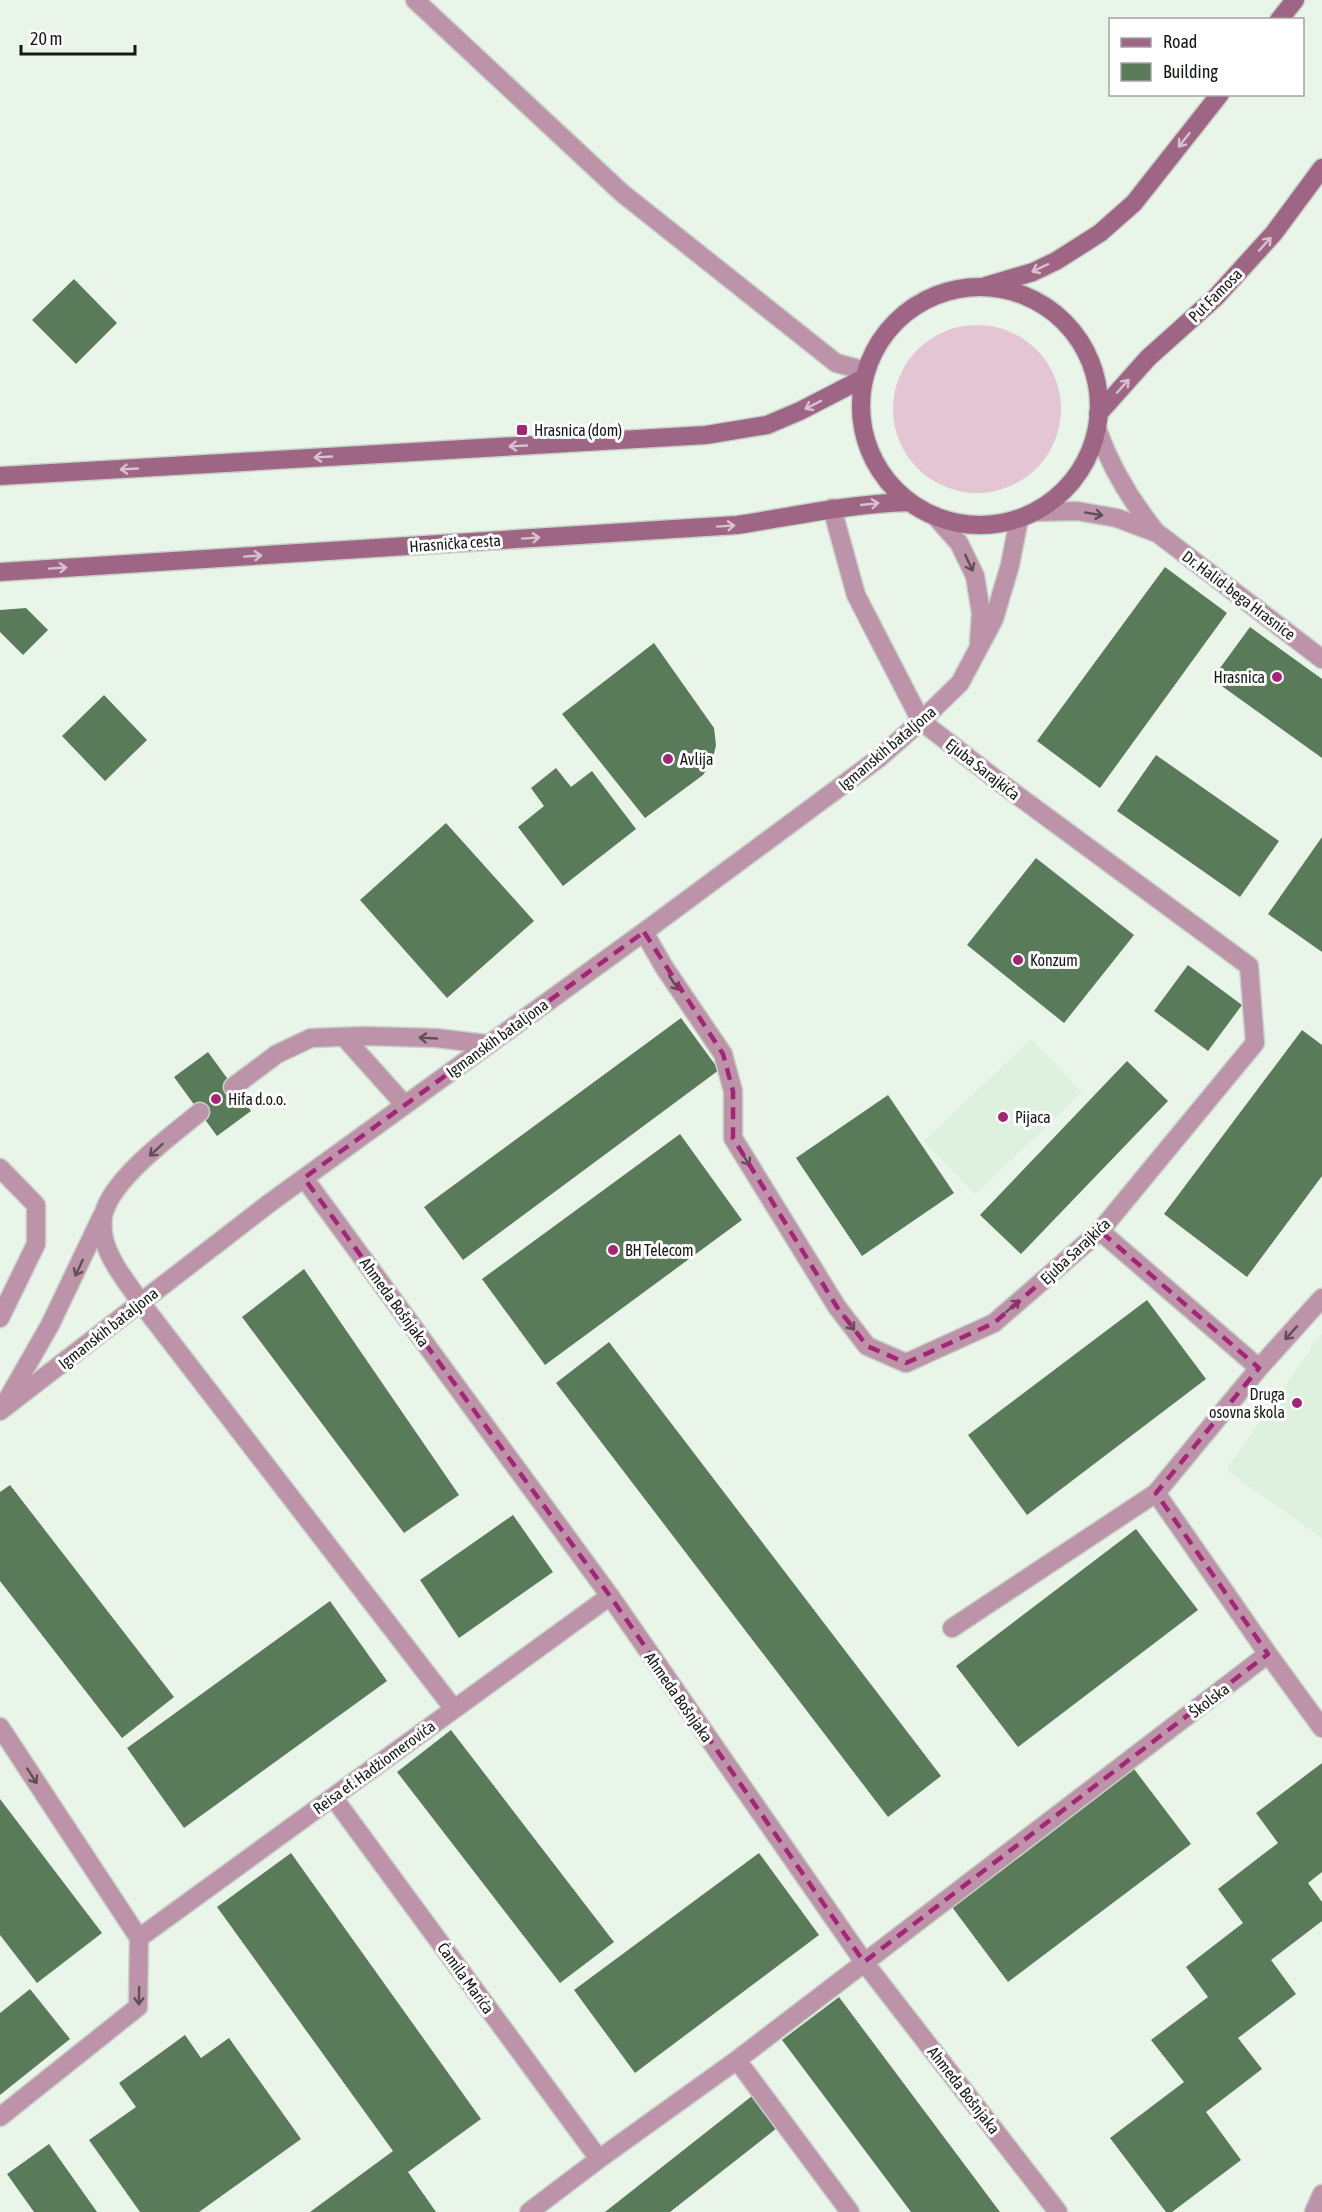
<svg xmlns="http://www.w3.org/2000/svg" width="1322" height="2212" viewBox="0 0 1322 2212" font-family="'Asap Condensed',sans-serif">
<style>
.built{fill:#def0de}
.green{fill:#e3c5d4}
.building{fill:#597b5a}
.lines{fill:none;stroke-linecap:round;stroke-linejoin:round}
.lane-casing{stroke:#c8d2c8;stroke-width:21}
.street-casing{stroke:#c8d2c8;stroke-width:21}
.secondary-casing{stroke:#c8d2c8;stroke-width:21}
.lane{stroke:#bc93a8;stroke-width:18}
.street{stroke:#bc93a8;stroke-width:18}
.secondary{stroke:#9e6584;stroke-width:18}
.oneway{stroke:#d8c1ce}
.oneway2{stroke:#604f57}
.marked{fill:none;stroke:#a42576;stroke-width:4.5;stroke-dasharray:12 8;stroke-linejoin:round}
.poi-dot{fill:#a42576;stroke:#fff;stroke-width:2}
.labels{text-anchor:middle;stroke-width:6;stroke-linejoin:round;paint-order:stroke}
.street-label{font-size:16px;fill:#141814;stroke:#fff}
.poi-label{font-size:16px;fill:#141814;stroke:#fff;text-anchor:start}
</style>
<rect width="100%" height="100%" fill="#eaf5ea"/>
<path class="built" d="M1031,1039L1082,1092L975,1195L924,1141Z
M1322,1333V1538L1226,1470Z"/>
<path class="green" d="M893 409a84 84 0 1 1 168 0a84 84 0 1 1-168 0Z"/>
<path class="building" d="M74,279L117,323L76,364L32,320Z
M1165,567L1227,613L1100,788L1037,741Z
M26,608L48,630L23,655L0,632V610Z
M1250,627L1322,679V758L1212,679Z
M654,643L714,728L716,745L712,762L703,775L645,818L562,714Z
M104,695L147,740L105,781L62,736Z
M1156,755L1279,841L1240,897L1117,811Z
M556,768L571,787L592,771L636,829L563,886L518,827L544,806L531,788Z
M446,823L534,921L447,998L360,900Z
M1322,837V952L1268,914Z
M1036,858L1134,935L1064,1023L967,945Z
M1188,965L1242,1005L1208,1051L1154,1011Z
M681,1018L719,1070L463,1260L424,1207Z
M1302,1030L1322,1045V1176L1247,1277L1164,1214Z
M208,1052L251,1111L217,1136L174,1077Z
M1127,1061L1168,1101L1021,1254L980,1215Z
M888,1095L954,1193L862,1256L796,1158Z
M680,1134L742,1220L545,1365L482,1279Z
M304,1269L459,1495L404,1533L242,1317Z
M1147,1300L1206,1379L1027,1515L968,1435Z
M609,1342L941,1776L888,1817L556,1383Z
M10,1485L174,1697L122,1738L0,1581V1492Z
M513,1515L553,1572L459,1638L420,1580Z
M1136,1529L1198,1610L1018,1747L956,1666Z
M330,1601L387,1681L184,1828L127,1748Z
M451,1730L614,1942L560,1983L397,1772Z
M1322,1763V1872L1308,1883L1322,1902V1921L1271,1960L1296,1994L1238,2038L1262,2069L1206,2112L1241,2160L1172,2212H1166L1110,2138L1184,2082L1151,2040L1208,1997L1186,1967L1243,1923L1218,1889L1278,1843L1256,1813Z
M1131,1765L1191,1844L1008,1982L949,1903Z
M0,1799L102,1933L37,1983L0,1935Z
M291,1853L481,2119L408,2172L436,2212H310L393,2151L217,1907Z
M759,1853L819,1935L635,2073L574,1990Z
M30,1989L70,2039L0,2095V2013Z
M839,1997L1000,2212H911L782,2040Z
M185,2035L201,2058L229,2038L301,2139L199,2212H140L89,2140L136,2107L119,2083Z
M752,2096L777,2128L670,2212H605Z
M49,2144L97,2212H34L7,2174Z"/>
<g class="lines">
<defs>
<path id="lane" d="M415,0L622,193L836,363L866,371
M832,508L856,595L921,721
M344,1037L404,1104
M233,1087L277,1054L311,1038L365,1036L436,1038L486,1044
M0,1168L36,1205V1244L0,1318
M141,1303C128,1283 110,1263 104,1239C102,1228 101,1217 106,1207C119,1174 172,1135 200,1112
M2,1409L50,1325L102,1216"/>
<path id="street" d="M1097,429C1111,468 1130,500 1156,532L1322,659
M1035,512L1077,511L1117,518L1154,532
M935,516L959,543L975,576L981,613L979,642
M644,932L664,967L723,1054L733,1091V1138L837,1307L867,1346L906,1363L994,1323L1100,1231L1255,1043L1249,966L1002,784L921,721
M304,1178L610,1596L864,1962L1058,2212
M141,1303L454,1709
M1259,1368L1322,1298
M0,1411L271,1202L644,932L879,758L921,721L960,683L994,619L1010,565L1019,519
M952,1628L1156,1493
M1268,1654L1322,1728
M0,1727L139,1938L138,2007L0,2117
M333,1797L599,2159
M139,1938L610,1596
M737,2060L850,2212
M529,2212L599,2159L737,2060L1268,1654L1156,1493L1259,1368L1100,1231
M1314,2212L1322,2194"/>
<path id="secondary" d="M1279,20L1295,0
M986,286L1033,272L1056,261L1100,233L1134,203L1220,94
M861 406a119 119 0 1 1 238 0a119 119 0 1 1-238 0Z
M1098,414L1148,358L1216,297L1274,233L1322,168
M0,476L706,435L767,425L800,411L864,378
M0,572L737,525C794,516 850,504 908,502"/>
</defs>
<use href="#lane" class="lane-casing"/>
<use href="#street" class="street-casing"/>
<use href="#secondary" class="secondary-casing"/>
<use href="#lane" class="lane"/>
<use href="#street" class="street"/>
<use href="#secondary" class="secondary"/>
</g>
<defs><path id="oneway-shaft" d="M-6 0H5M1.5-3L5.5 0L1.5 3" fill="none" stroke-width="1.6" stroke-linecap="round" stroke-linejoin="round" transform="scale(1.5)"/></defs>
<g class="oneway">
<use href="#oneway-shaft" transform="translate(1184 140) rotate(128)"/>
<use href="#oneway-shaft" transform="translate(1265 244) rotate(-48)"/>
<use href="#oneway-shaft" transform="translate(1040 268) rotate(155)"/>
<use href="#oneway-shaft" transform="translate(1123 386) rotate(-48)"/>
<use href="#oneway-shaft" transform="translate(813 405) rotate(153)"/>
<use href="#oneway-shaft" transform="translate(518 446) rotate(177)"/>
<use href="#oneway-shaft" transform="translate(323 457) rotate(177)"/>
<use href="#oneway-shaft" transform="translate(129 469) rotate(177)"/>
<use href="#oneway-shaft" transform="translate(870 504) rotate(-6)"/>
<use href="#oneway-shaft" transform="translate(726 526) rotate(-4)"/>
<use href="#oneway-shaft" transform="translate(531 538) rotate(-4)"/>
<use href="#oneway-shaft" transform="translate(253 556) rotate(-4)"/>
<use href="#oneway-shaft" transform="translate(58 568) rotate(-4)"/>
</g>
<g class="oneway2">
<use href="#oneway-shaft" transform="translate(1094 514) rotate(10)"/>
<use href="#oneway-shaft" transform="translate(969 563) rotate(65)"/>
<use href="#oneway-shaft" transform="translate(674 983) rotate(56)"/>
<use href="#oneway-shaft" transform="translate(428 1038) rotate(-177)"/>
<use href="#oneway-shaft" transform="translate(156 1150) rotate(137)"/>
<use href="#oneway-shaft" transform="translate(745 1158) rotate(58)"/>
<use href="#oneway-shaft" transform="translate(79 1268) rotate(115)"/>
<use href="#oneway-shaft" transform="translate(1013 1306) rotate(-41)"/>
<use href="#oneway-shaft" transform="translate(849 1323) rotate(53)"/>
<use href="#oneway-shaft" transform="translate(1291 1333) rotate(132)"/>
<use href="#oneway-shaft" transform="translate(32 1776) rotate(57)"/>
<use href="#oneway-shaft" transform="translate(139 1996) rotate(91)"/>
</g>
<path class="marked" d="M644,932L723,1054L733,1091V1138L837,1307L867,1346L906,1363L994,1323L1100,1231L1259,1368L1156,1493L1268,1654L864,1962L610,1596L304,1178Z"/>
<g class="poi-dot">
<rect x="516" y="424" width="12" height="12" rx="3"/>
<circle cx="1277" cy="677" r="6"/>
<circle cx="668" cy="759" r="6"/>
<circle cx="1018" cy="960" r="6"/>
<circle cx="216" cy="1099" r="6"/>
<circle cx="1003" cy="1117" r="6"/>
<circle cx="613" cy="1250" r="6"/>
<circle cx="1297" cy="1403" r="6"/>
</g>
<g class="labels">
<g class="street-label">
<text transform="translate(1215 295) rotate(-45)" y="6">Put Famosa</text>
<text transform="translate(455 543) rotate(-4)" y="6">Hrasnička cesta</text>
<text transform="translate(1239 595) rotate(37)" y="6">Dr. Halid-bega Hrasnice</text>
<text transform="translate(887 748) rotate(-40)" y="6">Igmanskih bataljona</text>
<text transform="translate(983 769) rotate(38)" y="6">Ejuba Sarajkića</text>
<text transform="translate(497 1038) rotate(-36)" y="6">Igmanskih bataljona</text>
<text transform="translate(1075 1251) rotate(-43)" y="6">Ejuba Sarajkića</text>
<text transform="translate(395 1302) rotate(54)" y="6">Ahmeda Bošnjaka</text>
<text transform="translate(108 1328) rotate(-38)" y="6">Igmanskih bataljona</text>
<text transform="translate(679 1697) rotate(55)" y="6">Ahmeda Bošnjaka</text>
<text transform="translate(1209 1700) rotate(-37)" y="6">Školska</text>
<text transform="translate(374 1767) rotate(-36)" y="6">Reisa ef. Hadžiomerovića</text>
<text transform="translate(466 1978) rotate(54)" y="6">Ćamila Marića</text>
<text transform="translate(964 2090) rotate(52)" y="6">Ahmeda Bošnjaka</text>
</g>
<g class="poi-label">
<text x="534" y="436">Hrasnica (dom)</text>
<text x="1265" y="683" text-anchor="end">Hrasnica</text>
<text x="680" y="765">Avlija</text>
<text x="1030" y="966">Konzum</text>
<text x="228" y="1105">Hifa d.o.o.</text>
<text x="1015" y="1123">Pijaca</text>
<text x="625" y="1256">BH Telecom</text>
<text x="1285" y="1400" text-anchor="end">Druga<tspan x="1285" dy="18">osovna škola</tspan></text>
</g>
</g>
<rect x="1109" y="18" width="195" height="78" fill="#ffffff" stroke="#a1a3a1" stroke-width="1.5"/>
<rect x="1121" y="38" width="30" height="9" fill="#9e6584" stroke="#a1a3a1" stroke-width="1.5"/>
<text x="1163" y="48" font-size="18" fill="#141814">Road</text>
<rect x="1121" y="63" width="30" height="18" fill="#597b5a" stroke="#a1a3a1" stroke-width="1.5"/>
<text x="1163" y="78" font-size="18" fill="#141814">Building</text>
<path d="M21 45v9h114v-9" fill="none" stroke="#141814" stroke-width="3"/>
<text x="30" y="45" font-size="18" fill="#141814" stroke="#ffffff" stroke-width="4.5" paint-order="stroke">20 m</text>
</svg>
